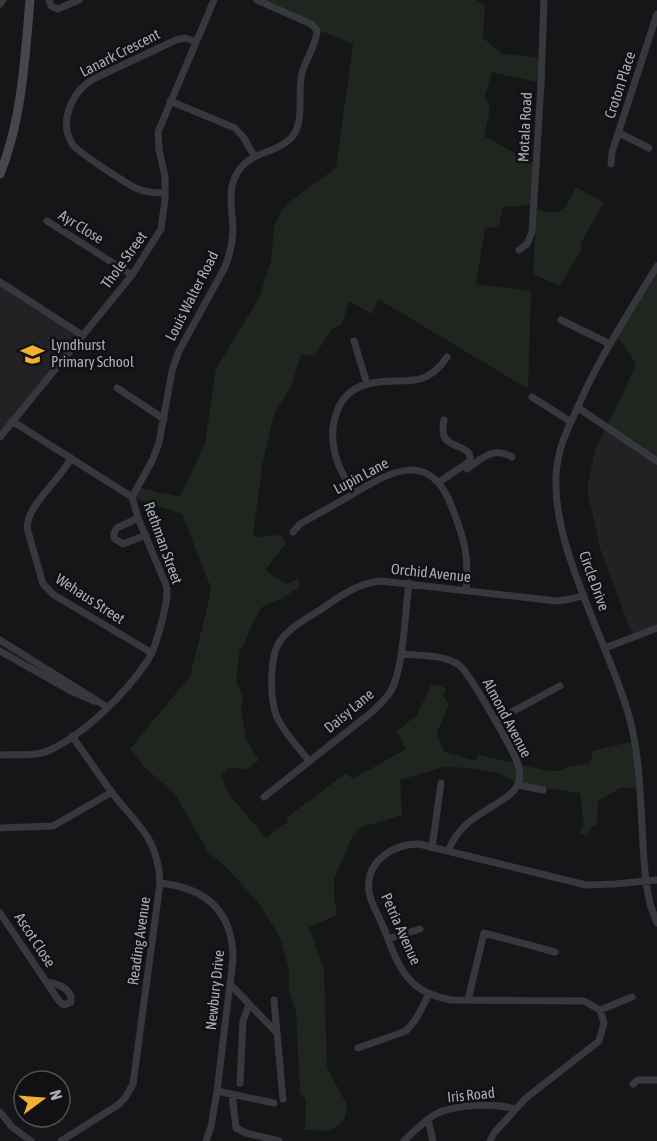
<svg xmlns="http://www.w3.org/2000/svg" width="657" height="1141" viewBox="0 0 657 1141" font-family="'Asap Condensed',sans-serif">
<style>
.built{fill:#222225}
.green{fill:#1e261f}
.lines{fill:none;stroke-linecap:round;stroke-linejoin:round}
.minor{stroke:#37383d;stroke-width:7}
.secondary{stroke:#45474d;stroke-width:9}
.labels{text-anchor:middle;stroke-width:5;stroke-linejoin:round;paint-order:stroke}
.street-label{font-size:15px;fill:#a8adb8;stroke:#111113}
.poi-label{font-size:15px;fill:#a8adb8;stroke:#111113;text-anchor:start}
</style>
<rect width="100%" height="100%" fill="#161618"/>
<path class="built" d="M0,283L82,335L0,436Z
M606,426L657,461V628L633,637L600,548L587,490L595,450Z"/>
<path class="green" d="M261,0H476L485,5L483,38L502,54L542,58V83L492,72L485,95L490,109L484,136L537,165L534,205L503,207L499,227L485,228L476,284L531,291L528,389L378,299L372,314L349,301L342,324L333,328L314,356L301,354L292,385L274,414L262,466L253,537L281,535L286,544L265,570L286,584L298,579L300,586L283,598L262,607L252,624L243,647L240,648L236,682L243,696L241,708L246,740L259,760L247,769L229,768L222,775L227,792L266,838L288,821L286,818L346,773L353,779L406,749L397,731L417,715L431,685L441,686L446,689L443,696L449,704L437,733L444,752L476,761L478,755L548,771H560L568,767L590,763L593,751L634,741L638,788H620L598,801L597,826H593L586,836L580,833L584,824L580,793L518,784L501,774L469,768L444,767L400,780L402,815L362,827L352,837L334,879V896L337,915L309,927L324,969L327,1068L346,1103L347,1110L344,1120L330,1131L305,1130L306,1099L300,1093L296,1012L289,991V971L280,937L257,901L226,867L208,852L175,794L144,767L130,749L190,676L206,613L211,588L182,514L132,497L137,487L180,497L205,443L216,369L259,298L271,261L274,227L281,211L291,201L336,168L353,44L319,30Z
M576,187L604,203L580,244L583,246L560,286L533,274L537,209C564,217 564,210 576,187Z
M657,267V461L606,426L624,392L636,363L616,335Z"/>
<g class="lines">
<path class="minor" d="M49,0L51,6L58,9L79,0
M0,4L3,0
M170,101L235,128L244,138L254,156
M619,133L649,148
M611,164L612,152L657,14
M165,193C156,193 147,193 138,189C128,185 78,152 73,145C57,121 73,90 95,78L176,40L185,38L195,41
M47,221L132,275
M519,250L527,244L532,232L541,84L544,0
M657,266C629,313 598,359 577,409C570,424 562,439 559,455C540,532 611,644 630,720C643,769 640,830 646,882L650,904L657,923
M0,282L82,335
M561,320L610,344
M354,341L367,384
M117,388L164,419
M532,397L571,422
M577,407L657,461
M0,437L132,275L161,229L165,200V176L159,150L158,132L214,0
M71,458C60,481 28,503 27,528L43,584L54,595L152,653
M467,469C482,458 494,446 512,457
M439,482L469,462C476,446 448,448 444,436C442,431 443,425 444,420
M354,493C348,482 340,472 337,460C327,431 334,392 368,384C400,375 423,393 447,357
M132,497L152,461L159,443L172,371L179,351L225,267C230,254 233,241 233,227C232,209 228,194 235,177C248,150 272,156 290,139C305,125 298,97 301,78C303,62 317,46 317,30L311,24L257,0
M138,518L117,528L114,533V538L123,544L146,535
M293,532L300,524C316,515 332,506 348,497C391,471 431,447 453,510C465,541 469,557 466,590
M0,640L107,707
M605,648L657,628
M0,651L69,690L94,701
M401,654C420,656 443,654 459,665C469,672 513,750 518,764C520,770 521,780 517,786C513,794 504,799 496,804C474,818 459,825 448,851
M495,721L560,686
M0,755C16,754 35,757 50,750C86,733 126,693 148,660C156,647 159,632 163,617C165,607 169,595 166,585L138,518L132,497L12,421
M309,761C299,748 286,735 279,721C269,704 269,657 280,641C290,627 306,619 320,610C339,597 357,583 381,581L557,601L571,599L584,595
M518,785L543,790
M264,797L372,712C379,705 386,699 391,691C404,667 405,611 409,583
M0,828L53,826L112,792
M432,848L441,783
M160,883C206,888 233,911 233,959L217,1091L211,1127L206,1141
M0,913L59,1001L64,1005L71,1002V996C66,986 57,984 47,982
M388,939L420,929
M230,984L276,1032
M274,1000L283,1099
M468,1000L484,933L555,952
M600,1010L632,997
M358,1048L406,1031L416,1019L429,994
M240,1083L243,1021L249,1004
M633,1084L638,1080H657
M217,1091L274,1103
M232,1094L236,1128L246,1133L279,1141
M0,1112L12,1127L31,1141
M428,1119L433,1141
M61,1141L118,1105L125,1098L133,1084L160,883C158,838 139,827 113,794C99,775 86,756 72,736
M404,1141C414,1131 424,1121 436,1114C455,1104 495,1103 515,1109
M490,1141L494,1133L526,1098L599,1041L604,1023L600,1010L584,1001L451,1000C436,997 420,992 410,980C398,967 391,947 385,931C380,918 371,904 369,892C365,861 393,844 419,844L586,885L615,884L657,880"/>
<path class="secondary" d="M0,174C22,120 25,57 30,0"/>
</g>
<defs>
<symbol id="school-bare" viewBox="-9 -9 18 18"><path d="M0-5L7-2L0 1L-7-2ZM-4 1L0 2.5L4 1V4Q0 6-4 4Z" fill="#f2b134" stroke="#111113" stroke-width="2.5" paint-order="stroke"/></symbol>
</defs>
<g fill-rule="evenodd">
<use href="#school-bare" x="16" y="338" width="33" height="33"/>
</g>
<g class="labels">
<g class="street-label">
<text transform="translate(120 53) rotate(-27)" y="5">Lanark Crescent</text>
<text transform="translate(620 85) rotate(-72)" y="5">Croton Place</text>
<text transform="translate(525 127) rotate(-87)" y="5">Motala Road</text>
<text transform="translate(81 227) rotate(32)" y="5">Ayr Close</text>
<text transform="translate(124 260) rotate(-54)" y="5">Thole Street</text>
<text transform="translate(192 296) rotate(-63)" y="5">Louis Walter Road</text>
<text transform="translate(361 476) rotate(-28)" y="5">Lupin Lane</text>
<text transform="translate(163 543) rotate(70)" y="5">Rethman Street</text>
<text transform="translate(431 573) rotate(6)" y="5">Orchid Avenue</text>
<text transform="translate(594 581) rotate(70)" y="5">Circle Drive</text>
<text transform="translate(90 599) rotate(33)" y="5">Wehaus Street</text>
<text transform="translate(349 711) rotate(-40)" y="5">Daisy Lane</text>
<text transform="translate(507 718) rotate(62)" y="5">Almond Avenue</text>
<text transform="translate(401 929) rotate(66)" y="5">Petria Avenue</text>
<text transform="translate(35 940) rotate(57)" y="5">Ascot Close</text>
<text transform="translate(139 941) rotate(-82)" y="5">Reading Avenue</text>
<text transform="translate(215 990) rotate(-84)" y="5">Newbury Drive</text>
<text transform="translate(471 1095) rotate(-6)" y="5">Iris Road</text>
</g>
<g class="poi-label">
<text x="51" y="350">Lyndhurst<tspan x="51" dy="17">Primary School</tspan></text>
</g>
</g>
<g transform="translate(42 1099) rotate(74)"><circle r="28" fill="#111113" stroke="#4d4f55" stroke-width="1.5"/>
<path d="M0-4.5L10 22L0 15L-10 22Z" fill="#f2b134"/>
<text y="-9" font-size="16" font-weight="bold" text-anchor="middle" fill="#a8adb8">N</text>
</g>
</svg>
